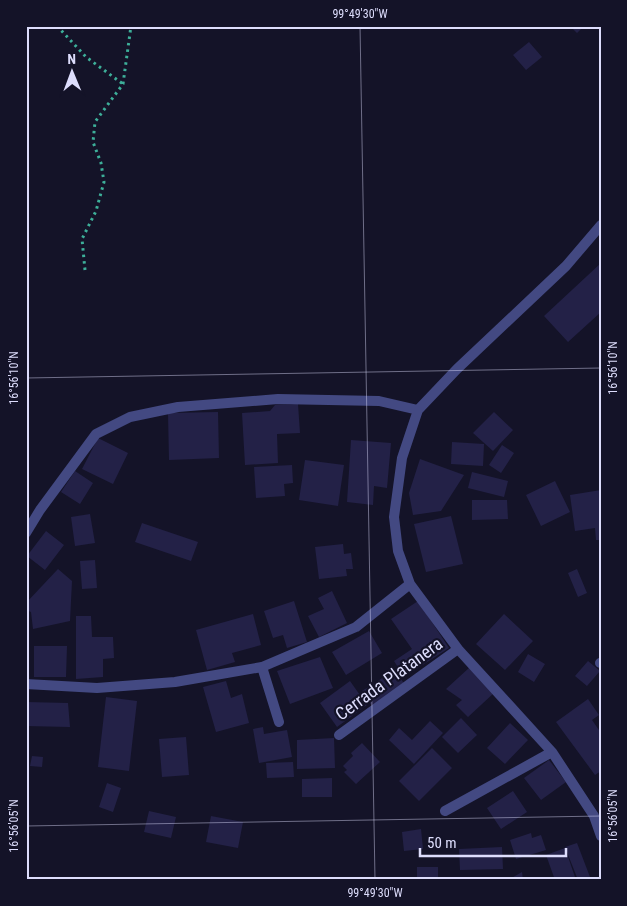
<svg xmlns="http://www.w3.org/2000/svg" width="627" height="906" viewBox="0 0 627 906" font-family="'Roboto Condensed',sans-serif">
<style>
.building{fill:#232147}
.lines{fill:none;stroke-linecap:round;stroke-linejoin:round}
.path{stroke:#3daf99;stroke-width:3;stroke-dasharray:2.5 4;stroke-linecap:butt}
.street{stroke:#434982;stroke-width:10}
.ticks{fill:none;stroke:#ddddfc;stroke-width:1;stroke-opacity:0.45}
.labels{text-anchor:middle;stroke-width:4.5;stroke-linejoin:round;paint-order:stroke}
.street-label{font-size:18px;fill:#ddddfc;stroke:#141328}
.neatline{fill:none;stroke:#ddddfc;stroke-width:2}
.ticks-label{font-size:12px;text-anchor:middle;fill:#ddddfc}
</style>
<rect width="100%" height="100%" fill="#141328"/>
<path class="building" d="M570,26H584L577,33Z
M529,42L542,57L526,70L513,55Z
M601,263V312L568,342L544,316Z
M298,404L300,433L277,434L278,463L245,465L242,413L270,411L275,405Z
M218,412L219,458L169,460L168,413Z
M494,412L513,430L493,451L473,433Z
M98,438L128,453L113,484L82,469Z
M351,440L391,443L387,488L374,486L373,505L347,502Z
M452,442L484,444L483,466L451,464Z
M502,445L514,453L501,473L489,465Z
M420,459L464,475L441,511L413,515L409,493Z
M305,460L344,465L338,506L299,500Z
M292,465L293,483L284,484L285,496L256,498L254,467Z
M75,471L93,483L80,504L61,492Z
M472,472L508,481L504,497L468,488Z
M555,481L570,512L541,526L526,495Z
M601,490V540H596L595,528L575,531L570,495Z
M472,500H507L508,519L472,520Z
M90,514L95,543L75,546L71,517Z
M451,516L463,564L426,572L414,524Z
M142,523L198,542L191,561L135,542Z
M46,531L64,545L45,570L27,556Z
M343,544L344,554L351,553L353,569H346L347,576L319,579L315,547Z
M95,560L97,588L82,589L80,561Z
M58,569L72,581L70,621L33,629L31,612L26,610V603Z
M577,569L587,593L578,597L568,573Z
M332,591L347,623L319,637L308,616L324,609L318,598Z
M294,601L307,642L287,648L283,635L273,638L264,611Z
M418,601L449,648L404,677L394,661L412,649L391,619Z
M253,614L261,645L232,653L235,662L207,670L196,630Z
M504,614L533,641L505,670L476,644Z
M76,616H91L92,637H113L114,658L103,659V677L76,679Z
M369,631L382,653L346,675L332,652Z
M34,646H67L66,677H34Z
M528,654L545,664L534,682L518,672Z
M320,657L333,688L290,704L277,671Z
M588,661L600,671L587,686L575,676Z
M470,667L495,692L468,717L456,705L462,700L446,689Z
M395,670L405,685L372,706L362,691Z
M226,681L231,698L242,694L249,723L216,732L203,687Z
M350,681L367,705L337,727L320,703Z
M106,697L137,701L129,771L98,767Z
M588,699L599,715L592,720L601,733V771L595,775L556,722Z
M26,702L68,703L70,727L26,726Z
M461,718L477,735L458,753L442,737Z
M430,721L443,733L414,764L389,740L399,728L412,740Z
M510,723L528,740L505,764L487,748Z
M263,727L264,734L287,730L292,757L259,763L253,729Z
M186,737L189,775L162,777L159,739Z
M334,738L335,768L297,769V740Z
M362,743L380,762L356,784L344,772L347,770L343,766L353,756L351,753Z
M432,748L452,768L419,801L399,781Z
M32,756L43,757L42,767L30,766Z
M549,760L566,782L541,800L524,778Z
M293,762L294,777L267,778L266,763Z
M332,778V797H302V779Z
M107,783L121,788L113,812L99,807Z
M513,791L527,812L501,829L487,808Z
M149,811L176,817L171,838L144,832Z
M211,816L243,822L238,848L206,842Z
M421,829L423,849L404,851L402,832Z
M531,833L532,838L541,835L546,850L516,859L510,840Z
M577,843L590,877L582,880H578L565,847Z
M502,847L503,869L460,870L459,849Z
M565,848L576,880H555L546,855Z
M417,867H438V880H417Z
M522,872L523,880H508Z"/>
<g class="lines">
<path class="path" d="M57,26L86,57L123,84
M85,270L82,239L96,211L104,182L101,163L93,142L95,122L123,84L131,26"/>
<path class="street" d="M601,225L566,266L457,369L418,410L402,458L394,517L398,551L410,584L458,649L552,752L594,816L601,836
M26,533L40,510L96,434L130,417L178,407L278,399L379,401L418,410
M600,663H601
M262,667L279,722
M26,684L97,688L175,682L262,667L356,627L410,584
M339,735L458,649
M445,811L552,752"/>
</g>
<path class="ticks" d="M360,26L375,880M26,378L601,368M26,826L601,816"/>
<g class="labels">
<g class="street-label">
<text transform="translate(389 679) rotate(-36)" y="6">Cerrada Platanera</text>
</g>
</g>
<rect width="627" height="906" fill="none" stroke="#141328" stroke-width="55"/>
<g transform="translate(72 72) rotate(359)" stroke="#141328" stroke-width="4" paint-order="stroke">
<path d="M0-4L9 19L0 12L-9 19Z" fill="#ddddfc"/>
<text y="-8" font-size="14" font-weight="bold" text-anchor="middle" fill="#ddddfc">N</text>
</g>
<path d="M420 848v8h146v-8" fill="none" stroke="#ddddfc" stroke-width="2.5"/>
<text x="427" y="848" font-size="15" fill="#ddddfc" stroke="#141328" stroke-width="4" paint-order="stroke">50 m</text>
<rect x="28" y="28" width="572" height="850" class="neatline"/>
<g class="ticks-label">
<text x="360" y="18">99°49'30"W</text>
<text transform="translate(613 368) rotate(-90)" y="4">16°56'10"N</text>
<text transform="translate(14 378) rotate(-90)" y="4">16°56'10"N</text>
<text transform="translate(613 816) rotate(-90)" y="4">16°56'05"N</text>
<text transform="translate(14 826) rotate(-90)" y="4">16°56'05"N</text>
<text x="375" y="897">99°49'30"W</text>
</g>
</svg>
